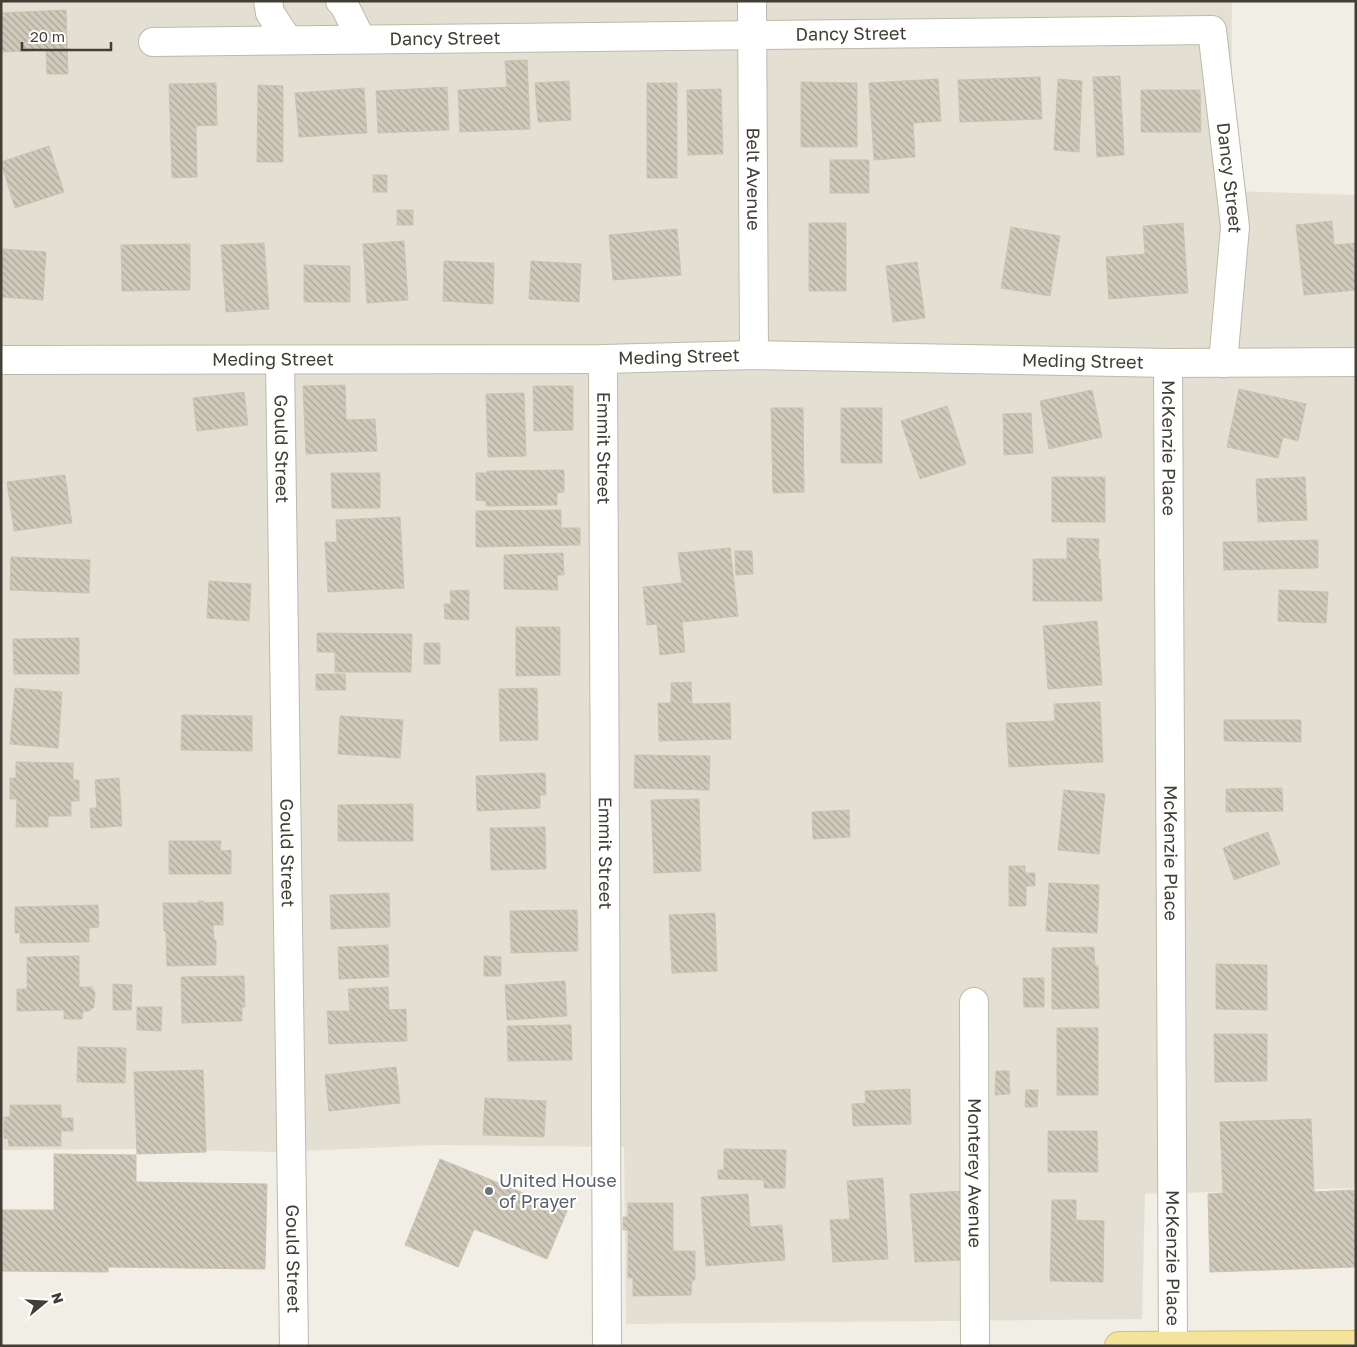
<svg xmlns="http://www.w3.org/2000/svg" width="1357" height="1347" viewBox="0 0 1357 1347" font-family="'Golos Text',sans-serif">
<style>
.residential{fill:#e3e0d3}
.building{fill:url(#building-back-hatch);stroke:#cac3b0}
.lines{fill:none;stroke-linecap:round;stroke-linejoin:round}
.minor-casing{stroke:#bdb9ab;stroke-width:30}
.major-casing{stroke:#d5c26e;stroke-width:30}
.minor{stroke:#fff;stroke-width:28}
.major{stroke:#f3e39b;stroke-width:28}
.worship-dot{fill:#6b7280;stroke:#fff;stroke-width:2}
.labels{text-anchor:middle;stroke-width:4.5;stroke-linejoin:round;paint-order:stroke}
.street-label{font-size:18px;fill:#423e35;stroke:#fff}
.worship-label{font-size:18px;fill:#5b616d;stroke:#fff;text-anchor:start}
</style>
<defs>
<pattern id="building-back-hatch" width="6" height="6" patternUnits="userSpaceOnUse" patternTransform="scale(1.25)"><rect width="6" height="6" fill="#d0cabb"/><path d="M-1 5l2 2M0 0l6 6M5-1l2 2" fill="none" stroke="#aaa599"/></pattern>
</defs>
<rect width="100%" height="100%" fill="#f0eee5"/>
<path class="residential" d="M1,1H1232L1231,191L1356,195V1188L1145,1194L1142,1319L626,1324L624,1147L438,1145L278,1152L135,1149L1,1150Z"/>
<path class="building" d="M66,10L68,74H47L46,50L1,52V13Z
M527,60L530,129L460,132L458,90L507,87L505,61Z
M1120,76L1124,155L1097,157L1093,77Z
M1040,77L1042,119L960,122L958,80Z
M938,79L941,121L913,123L915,157L874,160L869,83Z
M1058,79L1082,81L1079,152L1054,150Z
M569,81L571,120L538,122L535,83Z
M801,82L857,83V147H801Z
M216,83L217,125L196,126L197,177L172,178L169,84Z
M647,83H677V178H647Z
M258,85L283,86V162H257Z
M447,87L449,130L378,133L376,91Z
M364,88L367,133L299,137L295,93Z
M721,89L723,154L688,155L687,90Z
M1141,90H1200L1201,132H1141Z
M49,146L64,192L15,208L1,162Z
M830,160H869V193H830Z
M373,175H387V192H373Z
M397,210H413V225H397Z
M1332,221L1334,245L1356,243V290L1304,295L1296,225Z
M809,223H846V291H809Z
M1183,223L1188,293L1109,299L1106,257L1145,254L1143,226Z
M1011,227L1060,236L1050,296L1001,288Z
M677,229L681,275L613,280L609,235Z
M404,241L408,300L367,303L363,244Z
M264,243L269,309L226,312L221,245Z
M190,244V290L122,291L121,245Z
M3,249L46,252L43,300L1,297Z
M444,261L494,263L493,304L443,301Z
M531,261L581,264L579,302L529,299Z
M917,262L925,318L893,322L886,266Z
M304,265L350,266V302H304Z
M345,385L346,420L375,419L377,451L306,454L303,386Z
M533,386H573V430L534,431Z
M1239,389L1306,404L1298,441L1283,437L1278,458L1227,447Z
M1092,390L1102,437L1049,449L1040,401Z
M244,392L248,425L197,431L193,398Z
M524,393L526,456L488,457L486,394Z
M947,406L966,464L920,479L901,421Z
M771,408H803L804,492L773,493Z
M841,408H882V463H841Z
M1031,413L1033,453L1004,455L1003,414Z
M564,470V492L557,493V505L486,506V501L476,500V473H487V471Z
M331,473H380V508H332Z
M65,475L72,523L14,531L7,482Z
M1052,477H1105V522H1052Z
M1305,477L1307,520L1258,522L1256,479Z
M561,510V528H580V545L476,547V511Z
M400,517L404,588L328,592L325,542H337L336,520Z
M1067,538L1099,539L1098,559H1100L1102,601H1033V559H1067Z
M1318,540V568L1224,570L1223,542Z
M730,548L738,616L682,622L685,652L660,655L657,624L647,625L643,587L682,583L678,553Z
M735,551H752L753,574L736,575Z
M563,553L564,575H557L558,590L504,589V555Z
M11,557L90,560L89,593L10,590Z
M209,581L251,584L249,621L207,618Z
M469,590V620L445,619L444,604H451L450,591Z
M1279,590L1328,592L1326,623L1278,621Z
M1097,621L1102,685L1048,689L1043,626Z
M516,627H560V675L516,676Z
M317,633L412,634L411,672H335V652H317Z
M79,638V674H14L13,639Z
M424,643H440V664H424Z
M316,674H345L346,690H316Z
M691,682L692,704L730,703L731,739L659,741L658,703H671V683Z
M15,688L62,692L58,748L10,744Z
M537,688L538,740L500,741L499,689Z
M1100,702L1103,762L1009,767L1006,723L1055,721L1054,704Z
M182,715L252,716V751L181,750Z
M340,716L403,720L400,758L338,754Z
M1224,720H1301V742L1224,741Z
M635,755L710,756L709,790L634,788Z
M16,762L73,763V780H79V801H71V816H48V827H16L17,799H10V778H16Z
M545,773L546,795H540V808L477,811L476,776Z
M119,778L122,826L91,828L90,808H97L95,780Z
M1282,788L1283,811L1226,812V789Z
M1064,790L1105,794L1099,854L1058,850Z
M699,799L701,871L654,873L651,800Z
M413,804V841H338V805Z
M849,810L850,837L813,839L812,812Z
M545,827L546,869L491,870L490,828Z
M1268,832L1280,864L1234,880L1223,848Z
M169,841H221L220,851L231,850V874H169Z
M1009,866H1025V873H1035V886H1026V906H1009Z
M1049,883L1099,885L1097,933L1046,931Z
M389,893L390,927L331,929L330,895Z
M198,901H203L204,903L223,902V925H213L214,940H216V965L167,966L166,931H164L163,903H198Z
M98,905L99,927L89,928V942L20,943V933H15V907Z
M577,910L578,951L511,953L510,911Z
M715,913L717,971L672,973L669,915Z
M388,945L389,977L339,979L338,947Z
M1094,947L1095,966H1098L1099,1008L1052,1009V948Z
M79,956V987H92L95,993L94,1007L89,1011H83L82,1019H64V1010L17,1011V989H27V957Z
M484,956L501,957V976H484Z
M1216,964L1267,965V1010L1216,1009Z
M244,976L245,1007H242V1021L182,1023L181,977Z
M1023,978H1044V1007H1024Z
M565,981L567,1016L507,1020L505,985Z
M113,984L132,985L131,1010H113Z
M388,987L389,1010L406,1009L407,1041L329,1044L327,1011H350L348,989Z
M137,1007H162L161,1031L137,1030Z
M571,1025L572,1060L508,1061L507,1026Z
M1057,1028H1098V1095H1057Z
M1214,1034H1267V1081L1215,1082Z
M78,1047L126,1048L125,1083L77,1082Z
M396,1067L400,1103L329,1111L325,1075Z
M203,1070L206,1152L137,1154L134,1072Z
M996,1071H1009L1010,1094L995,1095Z
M910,1089L911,1124L853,1126L852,1104L866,1103L865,1091Z
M1026,1090H1038L1037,1107H1025Z
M485,1098L546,1101L544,1137L483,1135Z
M10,1105H61V1118H73V1131H61V1146H9L8,1139L4,1138V1117H10Z
M1311,1119L1314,1192L1354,1190L1356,1267L1210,1272L1208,1194L1223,1193L1220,1122Z
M1048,1131H1097L1098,1172H1048Z
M724,1149L786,1150L785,1188H764V1180L718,1179V1170H724Z
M54,1154L136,1155V1182L267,1184L265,1269L108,1267V1272L1,1271V1210H54Z
M440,1159L567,1211L547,1259L474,1229L458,1267L405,1245Z
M883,1178L888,1259L833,1262L830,1220L850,1219L847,1181Z
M963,1191L967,1260L915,1262L910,1194Z
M748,1194L750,1227L782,1225L785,1260L706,1266L701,1197Z
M1052,1200H1076V1220L1104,1221L1103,1282L1050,1281Z
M628,1203H673V1251H695V1280H692L691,1295L633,1296V1278H628V1230H623V1217H628Z"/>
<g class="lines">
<defs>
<g id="minor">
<path d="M268,1L270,13L288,40"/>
<path d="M340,1L344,5L361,39"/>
<path id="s1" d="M752,1L754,355"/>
<path id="s2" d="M153,42L1212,30L1235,227L1223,363"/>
<path id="s3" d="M603,359L607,1346"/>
<path id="s4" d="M1,360L603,359L754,355L1168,363L1356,362"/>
<path id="s5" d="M280,361L294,1346"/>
<path id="s6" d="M1168,363L1173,1344"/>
<path id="s7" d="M974,1002L975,1346"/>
</g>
<path id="major" d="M1119,1346L1356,1345"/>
</defs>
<use href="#minor" class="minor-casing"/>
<use href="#major" class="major-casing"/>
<use href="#minor" class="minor"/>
<use href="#major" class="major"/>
</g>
<circle class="worship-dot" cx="489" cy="1191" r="5"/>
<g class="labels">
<g class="street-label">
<text dy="6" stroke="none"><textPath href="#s2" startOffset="698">Dancy Street</textPath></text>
<text dy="6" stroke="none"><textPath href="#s2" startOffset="292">Dancy Street</textPath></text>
<text dy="6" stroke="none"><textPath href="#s2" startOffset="1208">Dancy Street</textPath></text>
<text dy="6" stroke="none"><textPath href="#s1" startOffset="178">Belt Avenue</textPath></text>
<text dy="6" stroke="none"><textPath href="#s4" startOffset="678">Meding Street</textPath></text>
<text dy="6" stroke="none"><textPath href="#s4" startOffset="272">Meding Street</textPath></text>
<text dy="6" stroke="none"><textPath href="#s4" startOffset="1082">Meding Street</textPath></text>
<text dy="6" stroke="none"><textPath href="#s5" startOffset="88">Gould Street</textPath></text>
<text dy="6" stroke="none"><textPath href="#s3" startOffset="89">Emmit Street</textPath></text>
<text dy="6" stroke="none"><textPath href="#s6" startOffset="85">McKenzie Place</textPath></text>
<text dy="6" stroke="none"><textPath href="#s5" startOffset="492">Gould Street</textPath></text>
<text dy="6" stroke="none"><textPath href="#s3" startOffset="494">Emmit Street</textPath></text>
<text dy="6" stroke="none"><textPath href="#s6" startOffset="490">McKenzie Place</textPath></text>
<text dy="6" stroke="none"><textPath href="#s7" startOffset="171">Monterey Avenue</textPath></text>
<text dy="6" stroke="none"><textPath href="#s5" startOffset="898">Gould Street</textPath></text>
<text dy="6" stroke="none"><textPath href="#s6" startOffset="895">McKenzie Place</textPath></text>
</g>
<g class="worship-label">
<text x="499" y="1187">United House<tspan x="499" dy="21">of Prayer</tspan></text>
</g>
</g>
<rect width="1357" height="1347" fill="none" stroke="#423e35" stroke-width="5"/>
<g transform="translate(45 1302) rotate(72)" stroke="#ffffff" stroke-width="4" paint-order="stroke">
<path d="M0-4L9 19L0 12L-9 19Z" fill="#423e35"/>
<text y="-8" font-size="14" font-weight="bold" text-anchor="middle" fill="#423e35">N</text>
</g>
<path d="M22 42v8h89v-8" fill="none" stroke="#423e35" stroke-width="2.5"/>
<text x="30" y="42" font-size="15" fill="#423e35" stroke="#ffffff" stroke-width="4" paint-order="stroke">20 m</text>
</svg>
